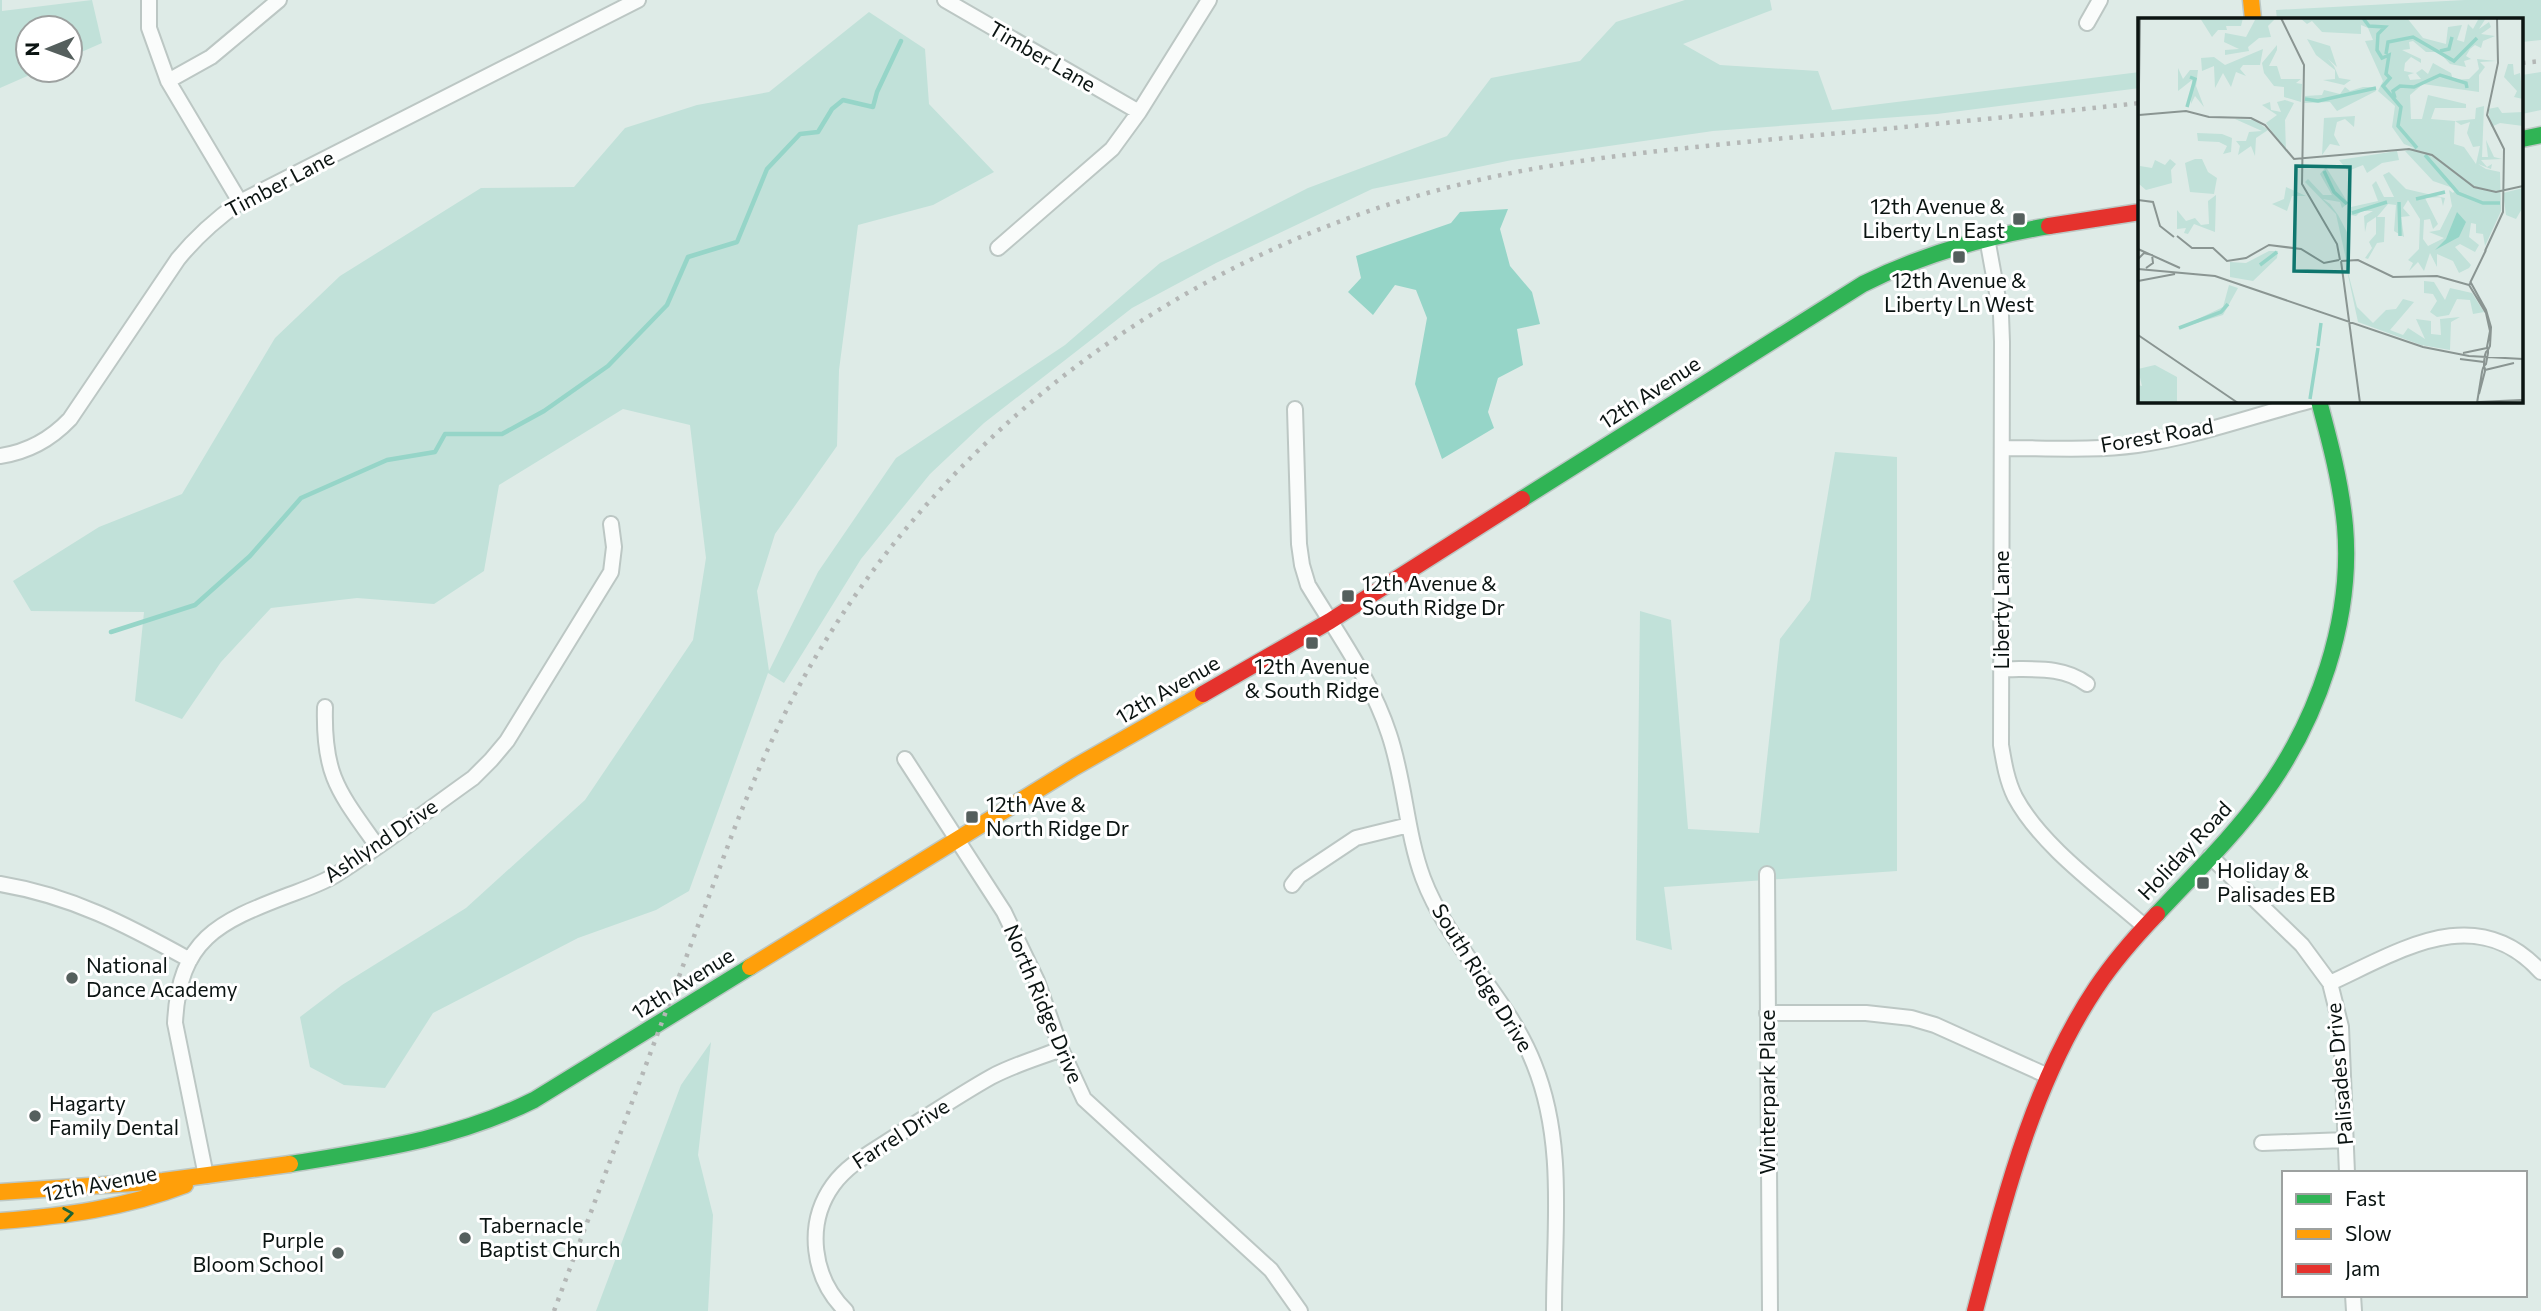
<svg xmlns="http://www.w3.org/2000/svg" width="2541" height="1311" viewBox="0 0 2541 1311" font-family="Commissioner,sans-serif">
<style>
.green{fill:#c1e1d9}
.water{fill:#96d5c8}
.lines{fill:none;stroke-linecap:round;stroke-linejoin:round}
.stream{stroke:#96d5c8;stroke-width:4.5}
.street-casing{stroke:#bcc7c4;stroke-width:18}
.fast-casing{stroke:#bcc7c4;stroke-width:19}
.slow-casing{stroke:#bcc7c4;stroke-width:19}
.jam-casing{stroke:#bcc7c4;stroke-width:19}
.street{stroke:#fafcfb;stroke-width:14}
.fast{stroke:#30b455;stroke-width:16}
.slow{stroke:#ff9f0a;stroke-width:16}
.jam{stroke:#e5322d;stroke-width:16}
.rail{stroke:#b4b7b6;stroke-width:4.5;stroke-dasharray:3.5 7;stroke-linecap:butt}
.oneway{stroke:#1e6434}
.poi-dot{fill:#555f5d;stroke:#fff;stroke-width:2.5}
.labels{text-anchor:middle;stroke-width:6;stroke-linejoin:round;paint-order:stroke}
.street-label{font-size:21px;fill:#0b1412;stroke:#fff}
.poi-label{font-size:21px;fill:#0b1412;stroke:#fff;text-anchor:start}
.inset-river{fill:none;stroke:#96d5c8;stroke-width:3.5}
.inset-road{fill:none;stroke:#8a9592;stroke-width:2}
.view{fill:#0f766e;fill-opacity:0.15;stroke:#0f766e;stroke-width:3.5}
.inset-edge{fill:none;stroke:#0b1412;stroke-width:3.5}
</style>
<rect width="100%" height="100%" fill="#deebe7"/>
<path class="green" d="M0,0H2V11L92,0L102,43L70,57V28H28V70H41L0,88Z
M1685,0H1770L1772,10L1683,44L1720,65L1818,71L1832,110L2140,72V88L1937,114L1713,131L1512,160L1372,189L1216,263L1132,308L984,423L930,474L861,559L784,683L768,673L689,891L656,910L578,938L433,1013L385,1088L344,1085L310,1067L300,1017L342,985L466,908L585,800L693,640L706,558L690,425L623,409L499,485L484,571L434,604L357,598L271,608L221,662L182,719L135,701L144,612L31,611L13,581L99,527L182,494L275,338L340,276L481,188L574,187L625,128L697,105L769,92L869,12L925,49L929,104L994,172L933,205L858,225L839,370L837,446L775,534L757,591L769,671L818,572L896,458L1065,345L1160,263L1308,188L1447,136L1491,78L1580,61L1616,22Z
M2465,0H2541V40L2522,42V19H2277L2276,10Z
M2541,72V110L2522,114V75Z
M1835,452L1897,457V871L1664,887L1672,950L1636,940L1640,611L1671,620L1688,829L1759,833L1780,639L1810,600Z
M711,1042L698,1155L713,1215L708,1311H596L681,1085Z"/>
<path class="water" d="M1508,209L1500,229L1510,266L1532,292L1540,324L1517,329L1523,365L1498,378L1488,412L1494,428L1442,459L1415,384L1427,318L1416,290L1395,285L1373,315L1348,292L1361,278L1356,256L1451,223L1460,212Z"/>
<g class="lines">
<path class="stream" d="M111,632L195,605L250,556L301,498L387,460L435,452L445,434H502L544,411L608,366L667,305L688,257L737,242L767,169L800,134L818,132L832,109L843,100L873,107L877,92L901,41"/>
<defs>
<path id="street" d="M149,0V28L168,81L240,202
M945,0L1139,112
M2087,23L2100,0
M168,81L211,57L279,0
M1987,238L2001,315L2002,342L2001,745C2004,763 2007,781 2015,797C2041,846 2102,889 2144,926
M998,248L1112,149L1139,112L1209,0
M1295,409L1299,544L1302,565L1308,585C1337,633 1372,681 1389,734C1405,781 1406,832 1423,878C1449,947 1508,997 1534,1064C1566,1143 1554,1229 1554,1311
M2002,448C2047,448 2093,451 2137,445C2195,437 2252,416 2309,401
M0,456C28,452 51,439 70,419L178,259C196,237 216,219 240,202L638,0
M2001,669C2031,670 2062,665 2087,684
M325,707C323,776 339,792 377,846
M905,759L1004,912L1037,981L1061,1049L1084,1099L1271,1270L1300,1311
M2210,856L2302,945L2330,983L2341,1027L2347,1173
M1767,874L1770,1311
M0,884C72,896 127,925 190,960
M1292,885L1299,876L1356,838L1409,825
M2330,983C2400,951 2476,900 2541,972
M1767,1013H1866L1911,1018L1935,1025L2048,1076
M2262,1143L2346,1140
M206,1176L175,1023C179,939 218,922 289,895C305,889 323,883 337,874C384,844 428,810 473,778L491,760L507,741L611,572L614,547L611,524
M2353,1295L2354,1311
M846,1311C812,1278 805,1224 833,1185C849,1163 874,1151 896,1136C928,1116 959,1095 991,1077C1013,1065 1038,1058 1061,1049"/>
<path id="fast" d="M2522,139L2541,135
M1522,499L1863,284C1923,254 1983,237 2049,226
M2157,914C2193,875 2232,838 2263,795C2318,720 2353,619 2345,526C2341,483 2330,442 2319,401
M290,1164C375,1150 456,1139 534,1100L750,967"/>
<path id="slow" d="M2251,0L2253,19
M750,967L1075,767L1203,694
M0,1192L163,1181L290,1164
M0,1221C64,1216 125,1208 185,1185"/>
<path id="jam" d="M2049,226L2140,212
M1203,694L1330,621L1522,499
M1975,1311C2004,1201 2032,1084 2096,988C2114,961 2135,937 2157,914"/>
</defs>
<use href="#street" class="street-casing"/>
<use href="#fast" class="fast-casing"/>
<use href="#slow" class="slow-casing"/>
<use href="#jam" class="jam-casing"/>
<use href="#street" class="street"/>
<use href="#fast" class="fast"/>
<use href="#slow" class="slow"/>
<use href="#jam" class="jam"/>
<path class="rail" d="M2522,63L2541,61
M554,1311L733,832C759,766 788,700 826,640C966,413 1196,250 1454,186C1559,159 1667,150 1775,139C1897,128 2019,116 2140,103"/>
</g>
<defs><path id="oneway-chevron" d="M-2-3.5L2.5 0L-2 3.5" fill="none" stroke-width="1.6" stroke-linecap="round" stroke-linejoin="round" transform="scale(1.75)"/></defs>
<use class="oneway" href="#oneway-chevron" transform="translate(68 1214) rotate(-8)"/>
<g class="poi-dot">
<rect x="2012" y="212" width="14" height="14" rx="3.5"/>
<rect x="1952" y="250" width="14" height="14" rx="3.5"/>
<rect x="1341" y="589" width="14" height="14" rx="3.5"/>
<rect x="1305" y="636" width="14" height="14" rx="3.5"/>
<rect x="965" y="810" width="14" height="14" rx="3.5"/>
<rect x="2196" y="876" width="14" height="14" rx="3.5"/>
<circle cx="72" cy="978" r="7"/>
<circle cx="35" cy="1116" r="7"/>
<circle cx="465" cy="1238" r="7"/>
<circle cx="338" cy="1253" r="7"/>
</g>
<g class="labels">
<g class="street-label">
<text transform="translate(1042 57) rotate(30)" y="7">Timber Lane</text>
<text transform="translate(280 184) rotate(-28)" y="7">Timber Lane</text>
<text transform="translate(1650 393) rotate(-33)" y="7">12th Avenue</text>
<text transform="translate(2157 436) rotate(-10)" y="7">Forest Road</text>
<text transform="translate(2002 610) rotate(-90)" y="7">Liberty Lane</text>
<text transform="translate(1168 690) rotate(-30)" y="7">12th Avenue</text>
<text transform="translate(381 841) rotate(-34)" y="7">Ashlynd Drive</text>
<text transform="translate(2185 851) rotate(-47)" y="7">Holiday Road</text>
<text transform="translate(1482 978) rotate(58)" y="7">South Ridge Drive</text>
<text transform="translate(683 984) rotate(-32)" y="7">12th Avenue</text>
<text transform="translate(1043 1004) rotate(67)" y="7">North Ridge Drive</text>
<text transform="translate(2340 1074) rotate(-95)" y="7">Palisades Drive</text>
<text transform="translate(1768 1092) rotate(-90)" y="7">Winterpark Place</text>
<text transform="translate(901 1134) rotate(-33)" y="7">Farrel Drive</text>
<text transform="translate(100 1184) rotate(-11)" y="7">12th Avenue</text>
</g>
<g class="poi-label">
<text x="2005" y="214" text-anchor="end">12th Avenue &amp;<tspan x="2005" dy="24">Liberty Ln East</tspan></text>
<text x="1959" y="288" text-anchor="middle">12th Avenue &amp;<tspan x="1959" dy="24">Liberty Ln West</tspan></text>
<text x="1362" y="591">12th Avenue &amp;<tspan x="1362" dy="24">South Ridge Dr</tspan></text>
<text x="1312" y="674" text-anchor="middle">12th Avenue<tspan x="1312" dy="24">&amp; South Ridge</tspan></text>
<text x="986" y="812">12th Ave &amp;<tspan x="986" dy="24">North Ridge Dr</tspan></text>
<text x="2217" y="878">Holiday &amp;<tspan x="2217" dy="24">Palisades EB</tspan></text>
<text x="86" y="973">National<tspan x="86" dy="24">Dance Academy</tspan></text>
<text x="49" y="1111">Hagarty<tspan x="49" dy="24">Family Dental</tspan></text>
<text x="479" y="1233">Tabernacle<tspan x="479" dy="24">Baptist Church</tspan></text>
<text x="324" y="1248" text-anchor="end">Purple<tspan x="324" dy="24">Bloom School</tspan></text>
</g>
</g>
<g transform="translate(2138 18)">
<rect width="385" height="385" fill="#deebe7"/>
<path d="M62,0H105L103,8H88L89,12H80L74,19ZM138,0L130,8L133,19L121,20L110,29L111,33L87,37V32L101,31L86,24L87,15L108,19L117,2ZM162,0H269L285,20L308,26L310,9L324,7L319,22L326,24L330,6L335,11L341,0H348L341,11L351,4L353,9L343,16L357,18L345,23L343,30L337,27L332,31L328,38L333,41L326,43L328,49L312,46L301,34H288L275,23L271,24L272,31L264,32L283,41V45L273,39L267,45L266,53L276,55L270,57L272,62L283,61L278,55L284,51L290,56L295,45L313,55L315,62L331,61L341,51L339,41L358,43L342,44L347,49L341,57V74L285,66L272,77L273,101H284L290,77L328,86V90H297L293,101L317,103L316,126L326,129L338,146L342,128L335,129L329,115L332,104L323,107L317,103L337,101L338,90L346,88L344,139H350L348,122L356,139L364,141L343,142L349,149L354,146L353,151L340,146L348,151L362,154L363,193L347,228L345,216L338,215V206L333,205L331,219L341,227L337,234L322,226L317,229L333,247L331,250L321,255L315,243L299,236V249L292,235L286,253L280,244L271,253L275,245L270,242L281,231L282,201L270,182L265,190L272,198L263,199L266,219L256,213L258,187L250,186L239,199H247L246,224L239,225L230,241L227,240L234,230L231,224L238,216V199L229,205L227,214L226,198L235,193H223L218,198L212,197L213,189L240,183L234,167L238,163L246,179H256L245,157L251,154L268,171L307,180L305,188L303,179L287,180L300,206L295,211L292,201L286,202L285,221L290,228L306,220L291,214L302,212L314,188L311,172L315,175L318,171L295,163L267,133L276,130L266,126L254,109L257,88L240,73L245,63L227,23L235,22L230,10L223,7V16L184,14L174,3L169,6ZM169,21L192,28L199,49L190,41L196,48L201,60L213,62L206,67L185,62L197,61V52L178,37ZM139,27V32L131,48H139L143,61H163L158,65L164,66L163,84L146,79V69L136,68L126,55L124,45ZM125,31L122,47H105L102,51L108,58L98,54L93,69L85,55L77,70L76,48L64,53L63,40L76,39L87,47ZM370,46H375L376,57L382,55L385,81L376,79L379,73L366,59ZM40,50L45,61L52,52H60L58,68L66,89L57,78L53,86L54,62L40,73ZM207,69L212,73L225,69H238V73L199,93L192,84L166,85L167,78L184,77L186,72L202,76ZM147,82L156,85L147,102L148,134L128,105L139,97L124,87L132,84L133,92L143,94L139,84ZM360,89L364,95L385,94V108L362,105L353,109L350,91ZM217,98L216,109L207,101L199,104L196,117L202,128L192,126L184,137L186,100ZM97,101L117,102L130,112L118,120L117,138L113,128L100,137L102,128L98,123H108L111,114L124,113ZM84,116L94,120L93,134L85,136L89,128L81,124L60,123L59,115ZM259,133L261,142L244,145L229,155L225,147L210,153L201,142ZM32,141L38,146L33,152L34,165L8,172L1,166L2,148L14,150L17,142L27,147ZM57,141H64L70,154L79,160L76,176L52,174L47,145ZM188,149L210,185L204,190L202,184L185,181L192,186L200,197L210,216L208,241L198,196L167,164L170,161L185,177H194L182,156ZM148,169L168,178H154L149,193L134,186L146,181ZM385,170V189L378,201L368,197L365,175ZM78,177L77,214L56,206L50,216L46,215L48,210L39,211V192L48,203L57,200L63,207L71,206L70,183ZM131,233H140L139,240L115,263L92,259V244L108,245ZM207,243L219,289L235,305L248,292L258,291L265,281L276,284L252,312L265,317L270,310L287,321L278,301L293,303V316L303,317L302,301L322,299L313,304L312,332L283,327L220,304ZM286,263L296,264L307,282L312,270L334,275L346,294L335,296L332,282L319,281L311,297L299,299L292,294L299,283L295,276L286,275ZM91,267L100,270L85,297L39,311L85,289ZM17,347L39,359V385H0V367L4,368L0,351Z" fill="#c1e1d9"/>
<path d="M319,194L328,204L321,219L297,232L308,221Z" fill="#96d5c8"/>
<path class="inset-river" d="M225,0L231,8L247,9L240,16L239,32L244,40L251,37L248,56L252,60L245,68L263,89L260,108L279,130M302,33L311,31L314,19M248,36L250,24L275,19L316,43L339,20M257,80L255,73L262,68L276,69L302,57L328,65L329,70M167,81L180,83L238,70M49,89L57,61L52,59M287,137L320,175L345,185H362M186,153L196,174L209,186M278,181L307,174M261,184L262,218M214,195L249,184M122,247L139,234M41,310L83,294L90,286M180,328L183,305M172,381L180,330"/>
<path class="inset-road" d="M143,0L166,47L164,166L199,226L202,242M1,97L48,93L71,99L113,100L127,107L156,141L271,131L294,137L336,169L358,174L385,168M0,133L2,0M0,182L15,184L22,208L36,219M39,218L54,230H75L89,243L108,240L131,227L163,231L186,245L201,242M0,231L42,250M347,233L365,194L366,131L349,97L360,45L359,0M0,241L6,235L14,237L15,245L8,250M203,243L220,242L255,259L299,258L331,267M203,243L222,385M0,251L77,258L285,329L331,338L385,341M0,263L37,256M332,265L348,232M0,317L100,385M325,335L349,330M322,341L346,344M347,352L376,345M339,384L384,382M339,385L344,354L345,350L346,348L348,346L350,335V332L349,329L352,313L348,295L331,267L333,265L348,292L353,309L352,328L350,332L348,334L347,337L346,344V348L347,351V353L341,376"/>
<path class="view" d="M158,148L212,149L210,254L156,253Z"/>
<rect width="385" height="385" class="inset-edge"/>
</g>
<rect x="2282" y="1171" width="245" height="126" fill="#ffffff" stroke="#9da1a0" stroke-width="2"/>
<rect x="2296" y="1194" width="35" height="10" fill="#30b455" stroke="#9da1a0" stroke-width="2"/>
<text x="2345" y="1206" font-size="21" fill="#0b1412">Fast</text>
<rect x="2296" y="1229" width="35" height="10" fill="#ff9f0a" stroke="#9da1a0" stroke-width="2"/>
<text x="2345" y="1241" font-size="21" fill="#0b1412">Slow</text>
<rect x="2296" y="1264" width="35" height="10" fill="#e5322d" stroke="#9da1a0" stroke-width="2"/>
<text x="2345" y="1276" font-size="21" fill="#0b1412">Jam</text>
<g transform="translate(49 49) rotate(269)"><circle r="33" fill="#ffffff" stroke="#9da1a0" stroke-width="2"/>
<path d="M0-5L12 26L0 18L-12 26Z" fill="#555f5d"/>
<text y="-10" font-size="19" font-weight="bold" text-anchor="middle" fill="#0b1412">N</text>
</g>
</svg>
